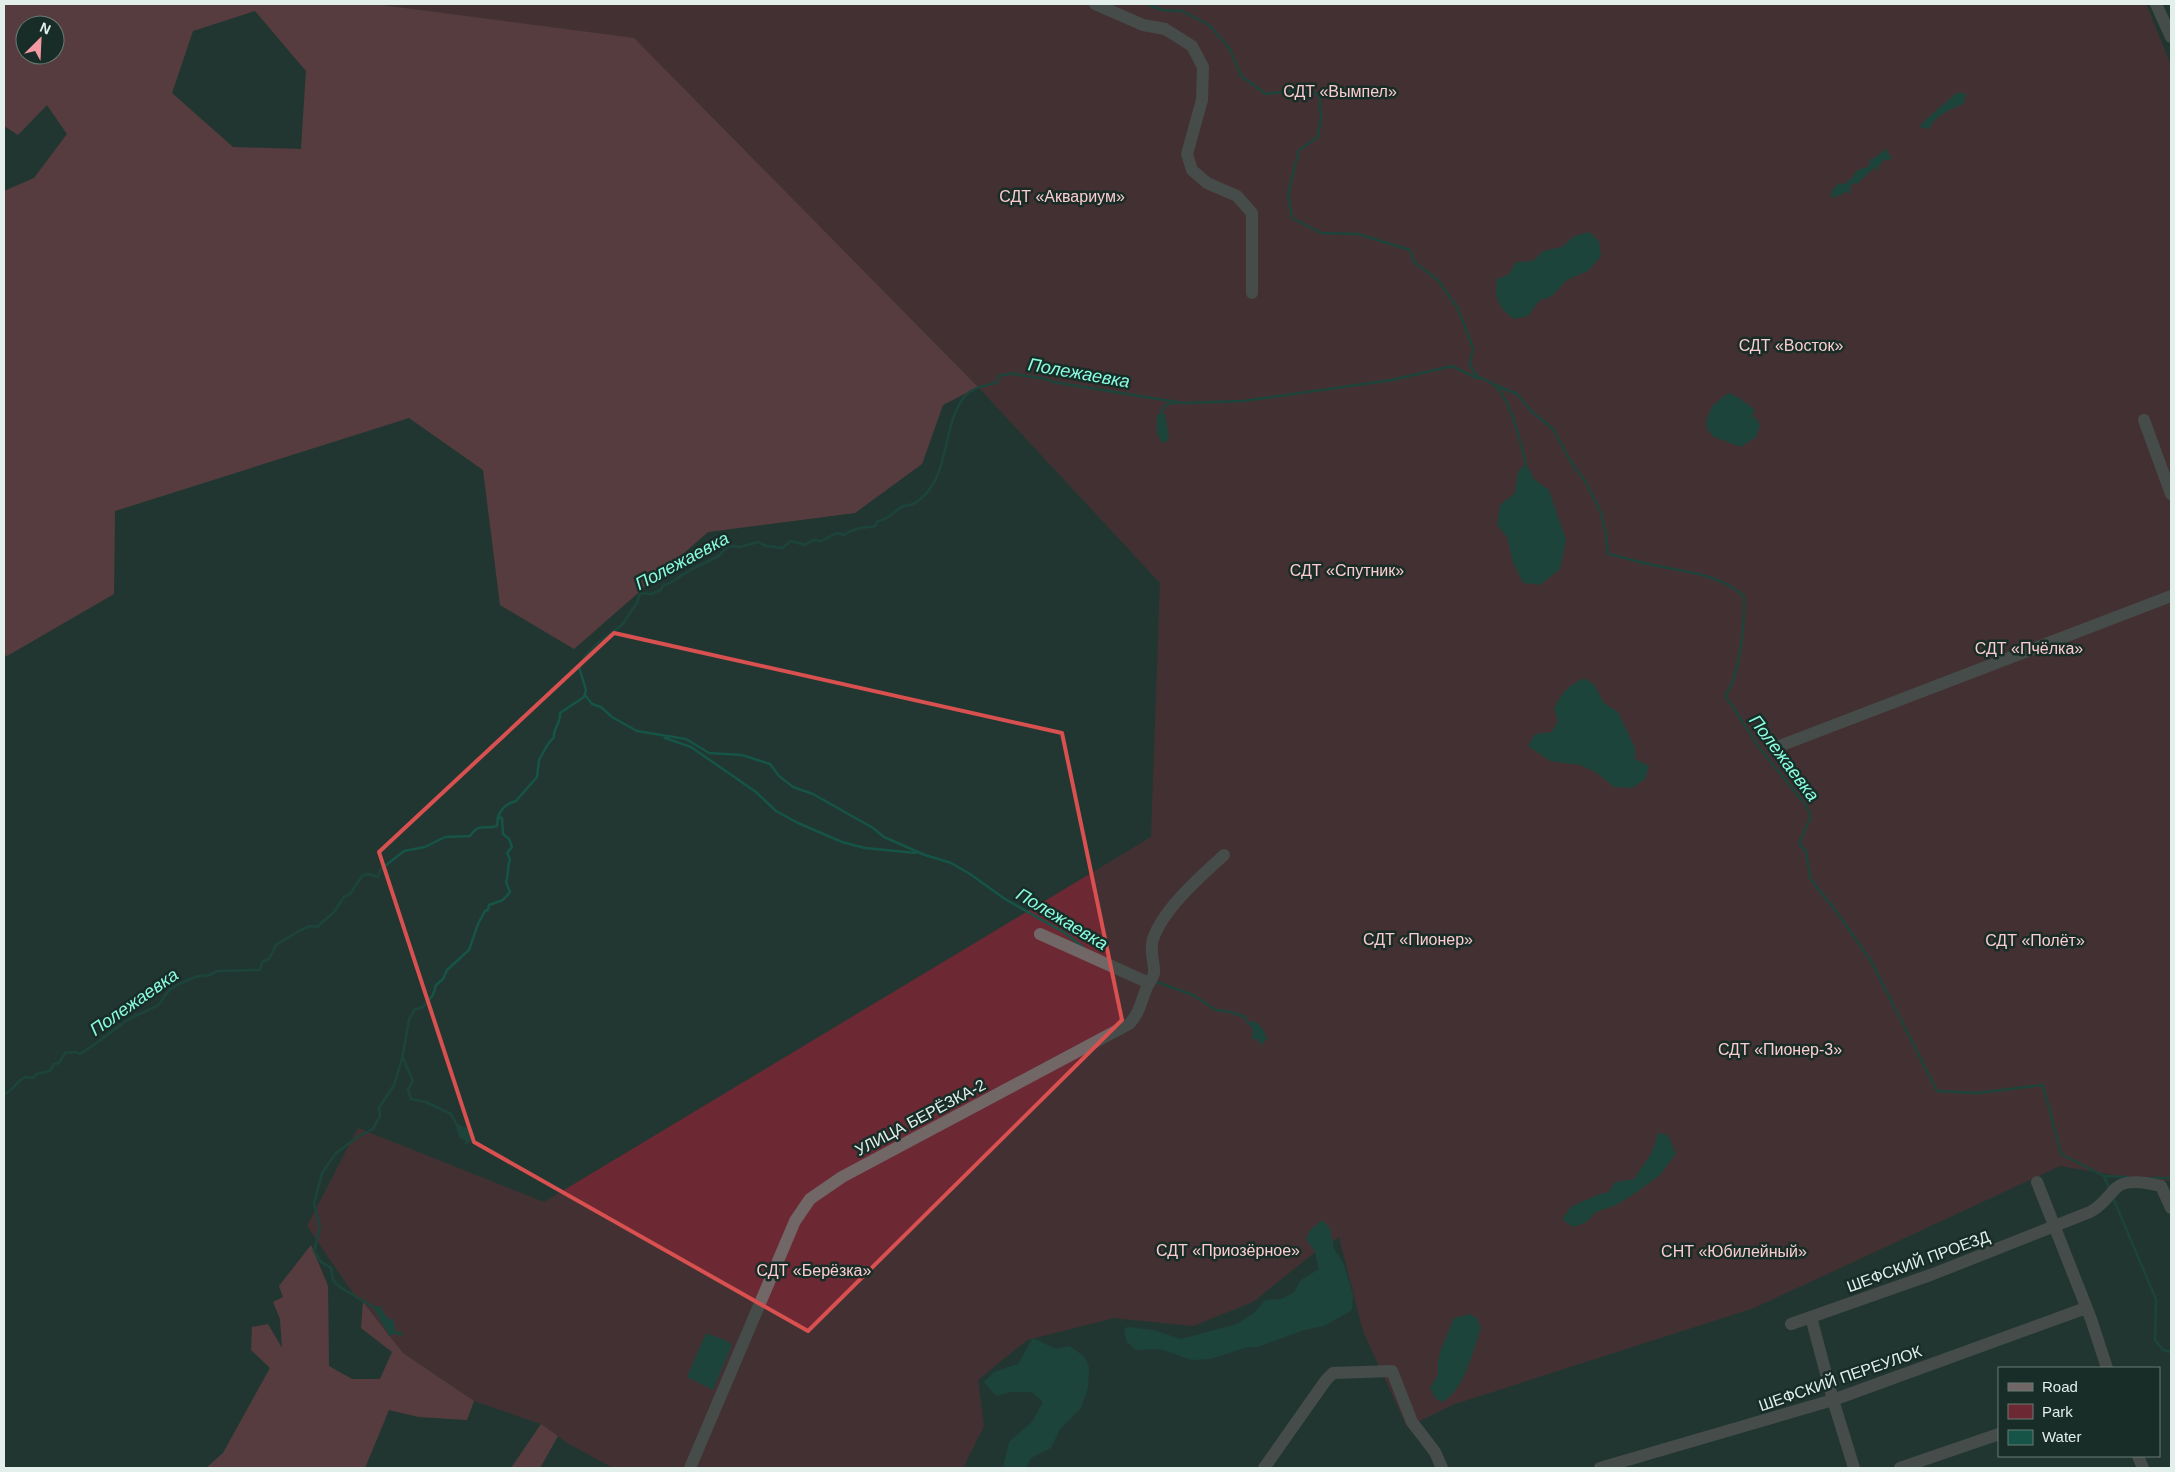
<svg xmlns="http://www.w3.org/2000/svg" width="2175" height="1472" viewBox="0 0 2175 1472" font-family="Helvetica,sans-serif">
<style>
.green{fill:#6c2934}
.forest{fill:#964450;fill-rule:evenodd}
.water{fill:#155447}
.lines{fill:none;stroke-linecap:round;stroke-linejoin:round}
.stream{stroke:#155447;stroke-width:2.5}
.minor{stroke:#716767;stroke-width:12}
.marked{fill:none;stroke:#d8504f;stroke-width:4;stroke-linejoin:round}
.labels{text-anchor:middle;stroke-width:5;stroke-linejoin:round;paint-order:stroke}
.park-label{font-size:16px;fill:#fdccd0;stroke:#182d27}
.street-label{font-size:16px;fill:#e2efeb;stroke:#182d27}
.water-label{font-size:18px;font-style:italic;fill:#8afce0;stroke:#182d27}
</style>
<rect width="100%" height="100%" fill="#223731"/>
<path class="green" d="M374,4H2146L2171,65V1181H2149L2060,1166L1754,1308L1452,1405L1407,1427L1363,1331L1339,1237L1315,1252L1253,1302L1193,1326L1114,1318L1027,1340L978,1380L984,1426L963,1468H613L569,1444L541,1424L474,1401L403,1353L363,1302L357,1299L307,1226L358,1128L544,1202L1151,837L1160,583L978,387L634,39Z"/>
<path class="forest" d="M4,4H374L634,38L978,387L943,405L922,464L855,513L708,532L574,649L500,605L483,470L409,418L115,511L114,594L7,656L4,655V191L34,178L67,134L47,105L18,135L4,126ZM255,11L306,71L301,149L233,147L172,93L193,31ZM25,25H55V55H25Z
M311,1245L328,1286L329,1366L352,1379H380L392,1352L361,1328L363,1302L403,1353L474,1401L467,1420L419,1417L389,1410L365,1468H206L223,1453L270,1368L251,1350L252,1327L268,1324L282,1348L280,1319L273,1302L283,1297L279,1286Z
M541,1424L558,1436L540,1468H511Z"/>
<path class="water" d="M1956,93H1966L1964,103C1950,111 1937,113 1929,129L1919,127C1929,115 1944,105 1956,93Z
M1886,149L1892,159L1884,160L1877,168L1879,173L1874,168L1857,184L1852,183L1849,195L1846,191L1841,195L1831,198L1832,190L1839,183L1844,184L1852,178L1856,171L1869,166L1870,159H1873Z
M1589,232L1599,241L1601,256L1588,271L1567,280L1552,296L1539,301L1528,316L1514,319C1498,307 1494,299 1497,279L1508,275L1516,262L1533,261L1543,251L1562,247L1574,236Z
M1728,393C1735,394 1749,405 1755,410L1752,416L1757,419L1760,425L1756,437L1741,447L1714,437L1707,429L1706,421L1712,406Z
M1157,414H1165L1169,437L1167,441L1162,443L1157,433Z
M1526,463L1534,479L1549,490L1566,540L1560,569L1540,585L1523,583L1513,562L1507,537L1497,525L1500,505L1515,493L1518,472Z
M1584,678L1594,684L1604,703L1618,712L1635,748V759L1649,766L1645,779L1632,788L1614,787L1597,773L1580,765L1550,761L1528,746L1535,734L1552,732L1558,721L1554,709C1561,693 1568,686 1584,678Z
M1253,1021C1261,1024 1264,1031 1267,1039L1262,1043V1047L1257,1039H1252L1253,1030L1248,1023Z
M459,1124L462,1127L471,1128L475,1137L471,1142L464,1145L466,1141L460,1138L456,1128Z
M1658,1133L1668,1135L1676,1154L1659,1176L1631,1196L1614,1206L1596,1212L1585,1223L1573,1227L1562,1219L1572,1206L1600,1194L1609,1192L1615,1182L1634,1179C1639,1170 1647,1161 1652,1152C1655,1146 1655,1140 1658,1133Z
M1322,1220L1330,1228L1334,1249L1344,1264L1353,1295L1352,1310L1324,1326L1304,1330L1258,1347H1248L1210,1359L1192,1360L1160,1349L1136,1350L1127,1342L1124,1330L1127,1327L1153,1330L1181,1339L1237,1324L1254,1313L1265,1300L1282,1299L1294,1292L1301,1280L1319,1269L1315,1252L1306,1239L1310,1230Z
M381,1306L384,1314L391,1320L393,1318L395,1330L399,1332L402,1331V1336L394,1334L388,1336V1332C381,1324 379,1316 373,1307Z
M1470,1314L1477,1318L1481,1328C1473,1350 1464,1392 1442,1402L1436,1399L1430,1388L1438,1375V1361L1441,1349L1454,1318Z
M706,1333L727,1341L732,1345L713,1390L687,1377Z
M1033,1338L1056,1349L1069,1346L1084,1356L1089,1367L1088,1388L1081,1408L1060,1429L1051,1448L1031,1458L1026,1468H1003L1009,1442L1032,1422L1043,1402L1032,1392H1011L996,1396L984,1382L994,1372L1018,1364Z"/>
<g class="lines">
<path class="stream" d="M1148,4L1161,10L1182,11L1209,25L1230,49L1241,76L1266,94L1290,91L1319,94L1321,116L1318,137L1299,150L1288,194L1292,218L1321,233L1358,234L1410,250L1414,262L1438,280L1458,309L1473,348L1470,365C1481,384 1479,374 1493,384C1511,397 1520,443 1526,463
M1493,384L1517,394L1531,411L1553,429L1571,462L1587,484L1601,513L1606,534L1608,554C1623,557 1638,562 1653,565C1685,572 1718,573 1744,596C1745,620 1740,676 1726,694L1727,699L1734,708L1758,746L1805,804L1811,816L1799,844L1806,851L1810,878L1841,918L1871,961L1937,1091L1977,1093L2043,1085L2061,1154L2104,1176L2109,1188
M1162,415L1161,412L1167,404L1175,403
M585,695L592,704L601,707L612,717L637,731L686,739L709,753L742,755L770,764L779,776L793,787L813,794L873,828L884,837L925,855L951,863L970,874L1005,899L1065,933L1084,948
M665,738L691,747L756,792L776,811L798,823L842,842L865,848L916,853
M1154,981L1193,995L1216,1010L1231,1012L1245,1017L1248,1023
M403,1058L413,1081L408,1090L411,1099L426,1102L451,1114L457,1125
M4,1094C12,1092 16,1082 25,1077L33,1078L37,1074L50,1071L54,1064L59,1063L65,1053L76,1052L80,1054C97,1044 110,1032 126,1021C136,1015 148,1011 158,1005C162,1002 163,997 167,993C172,986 199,973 207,976L218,971L260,970L262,962L269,959L276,945L299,931L310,926L317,927L334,912L344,897L350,894L362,876L368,874L378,877L380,870L404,851L425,847L445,837L470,836C480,822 484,830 497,826L498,817
M2104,1176L2128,1177
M2151,1178H2171
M2113,1198L2156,1299L2155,1340L2163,1350L2171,1352
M373,1307L340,1287L333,1280L331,1268L321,1262L314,1251L320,1227L314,1203L322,1173L336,1153L359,1136L373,1129L380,1116L379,1108L394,1085L402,1059L409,1020L414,1010L423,1007L433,995L436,985L443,979L447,970L469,950L478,924L485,911L488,910L489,905L503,900L510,892L506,882C509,874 507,867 510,859L507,853L512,847L509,839L503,834L502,818L498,817C501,809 508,803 516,801L537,777L539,760L548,744L554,737C553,727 561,724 560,713L584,697L586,690L579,667L586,655L598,643L622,625L637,603L640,593L651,594L661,590L663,585L668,584L692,569L719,556L725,549L731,546L740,547L758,542L766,546L782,548L791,541L805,545L813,540L821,541L837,533L844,535C853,528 864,528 875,526L878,521C891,519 893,510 904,506C908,504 911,506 915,503C952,479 940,429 964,397C971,388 986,385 996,383L1000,375H1006L1012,373C1026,378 1039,375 1053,382L1183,403L1243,401L1392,380L1452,366L1477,378"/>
<path class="minor" d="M1095,4L1143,25L1165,29L1192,46L1203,67L1202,100L1187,154L1192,170L1207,183L1237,196L1252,213V293
M2156,4L2171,37
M2144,420L2171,494
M1777,747L2171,596
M1040,934L1149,983
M2037,1182L2091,1319L2107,1368
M1811,1317L1833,1400L1854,1468
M1791,1324L1933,1274L2090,1212C2102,1206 2107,1197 2116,1188C2126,1178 2149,1183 2161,1186L2171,1208
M2138,1456L2143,1468
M690,1468L795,1221L810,1199L842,1177L1129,1024C1140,1013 1141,1001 1147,987C1149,983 1153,978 1154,973C1155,963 1149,952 1153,939C1164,908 1201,876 1224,855
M1264,1468L1326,1380L1333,1373L1392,1371L1412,1422L1435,1452L1442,1468
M1600,1468L1833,1400L2086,1308
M1900,1468L1999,1434"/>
</g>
<path d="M0 0H2175V1472H0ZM614,633L1062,733L1122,1020L808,1331L474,1142L379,852Z" fill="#223731" fill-opacity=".55" fill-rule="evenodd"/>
<path class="marked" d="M614,633L1062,733L1122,1020L808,1331L474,1142L379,852Z"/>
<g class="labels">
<g class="park-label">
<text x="1340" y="97">СДТ «Вымпел»</text>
<text x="1062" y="202">СДТ «Аквариум»</text>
<text x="1791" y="351">СДТ «Восток»</text>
<text x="1347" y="576">СДТ «Спутник»</text>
<text x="2029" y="654">СДТ «Пчёлка»</text>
<text x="1418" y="945">СДТ «Пионер»</text>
<text x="2035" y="946">СДТ «Полёт»</text>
<text x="1780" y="1055">СДТ «Пионер-3»</text>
<text x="1228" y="1256">СДТ «Приозёрное»</text>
<text x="1734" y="1257">СНТ «Юбилейный»</text>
<text x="814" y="1276">СДТ «Берёзка»</text>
</g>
<g class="street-label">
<text transform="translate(920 1117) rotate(-28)" y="6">УЛИЦА БЕРЁЗКА-2</text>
<text transform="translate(1918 1261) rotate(-20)" y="6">ШЕФСКИЙ ПРОЕЗД</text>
<text transform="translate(1840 1378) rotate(-19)" y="6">ШЕФСКИЙ ПЕРЕУЛОК</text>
</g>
<g class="water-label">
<text transform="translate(1079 373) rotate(10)" y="6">Полежаевка</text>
<text transform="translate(682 561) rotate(-28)" y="6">Полежаевка</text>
<text transform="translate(1784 758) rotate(53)" y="6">Полежаевка</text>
<text transform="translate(1062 919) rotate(31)" y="6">Полежаевка</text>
<text transform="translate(134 1002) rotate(-35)" y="6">Полежаевка</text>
</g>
</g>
<rect width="2175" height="1472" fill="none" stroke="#e2efeb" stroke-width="10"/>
<rect x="1998" y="1367" width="162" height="90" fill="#182d27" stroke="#697b75"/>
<rect x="2008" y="1383" width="25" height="8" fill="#716767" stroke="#697b75"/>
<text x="2042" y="1392" font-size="15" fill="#e2efeb">Road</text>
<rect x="2008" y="1404" width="25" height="15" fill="#6c2934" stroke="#697b75"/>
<text x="2042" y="1417" font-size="15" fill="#e2efeb">Park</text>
<rect x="2008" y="1430" width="25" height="15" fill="#155447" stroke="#697b75"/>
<text x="2042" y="1442" font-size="15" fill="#e2efeb">Water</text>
<g transform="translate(40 40) rotate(24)"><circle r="24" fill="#182d27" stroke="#697b75"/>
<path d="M0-4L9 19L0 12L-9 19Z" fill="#f49aa4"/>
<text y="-8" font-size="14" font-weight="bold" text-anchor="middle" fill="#e2efeb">N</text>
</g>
</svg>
